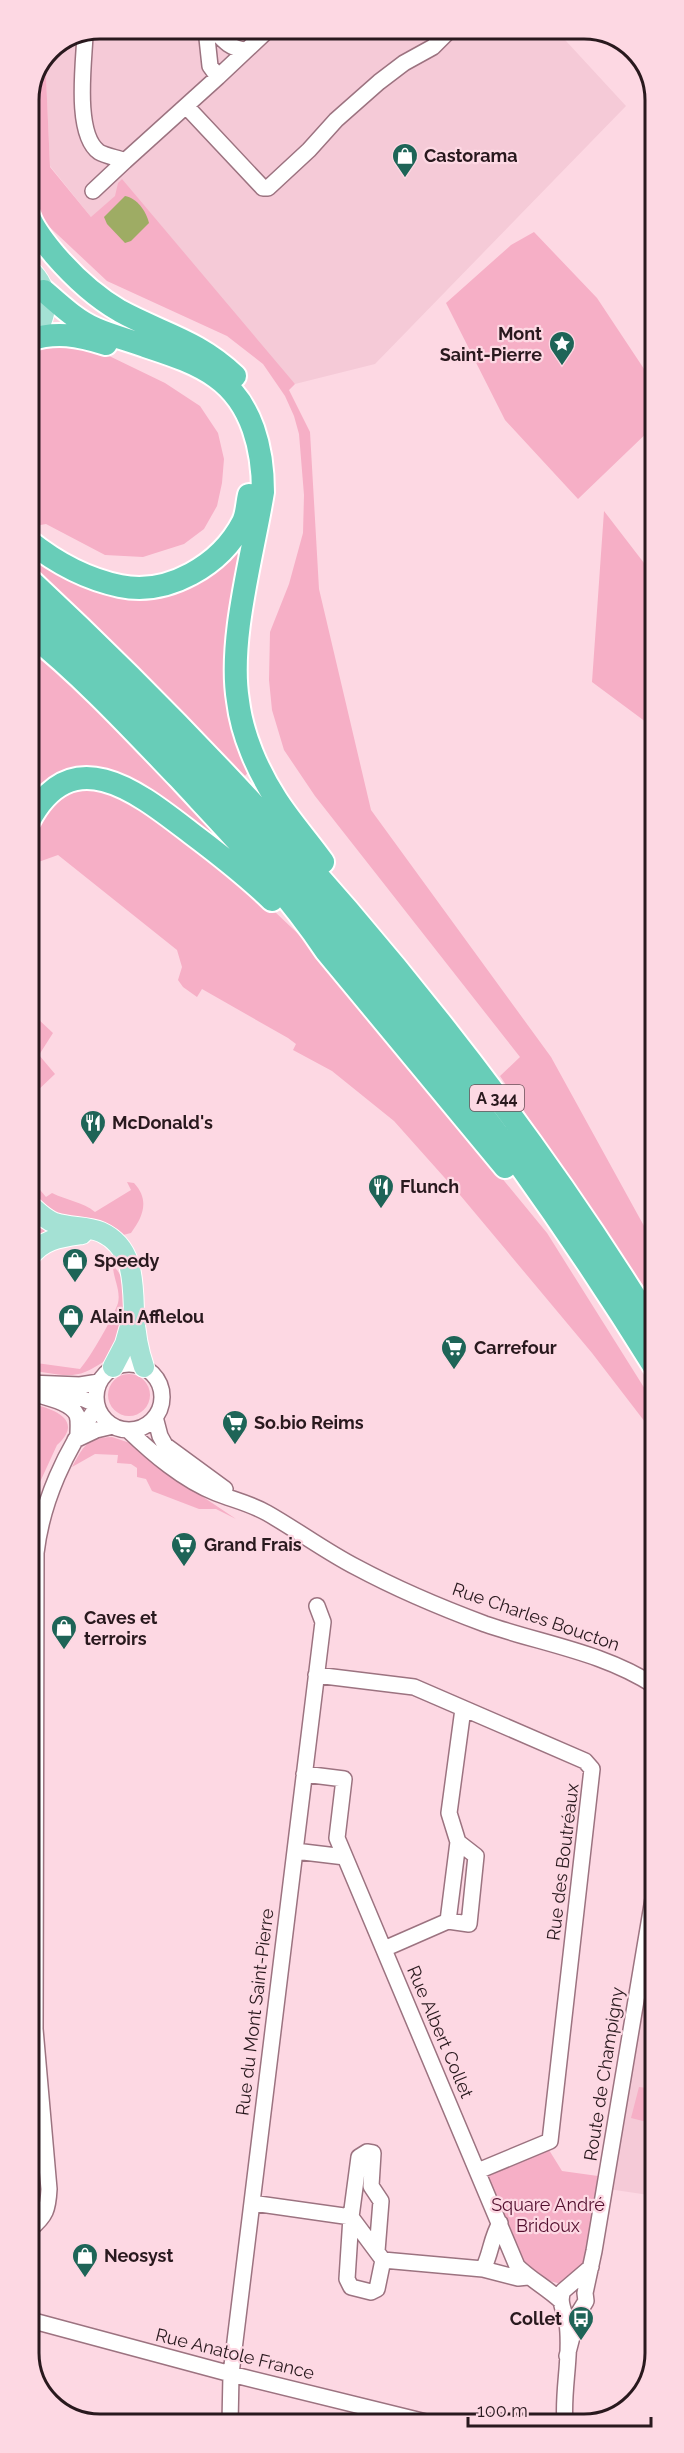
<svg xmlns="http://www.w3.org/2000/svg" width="684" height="2453" viewBox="0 0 684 2453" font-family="Raleway,sans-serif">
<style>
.built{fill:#f5cad7}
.green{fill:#f6afc6}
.water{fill:#9eac64}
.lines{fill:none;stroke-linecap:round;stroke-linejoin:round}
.minor-casing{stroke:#9c7380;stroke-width:18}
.major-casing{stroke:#fff;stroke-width:22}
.highway-casing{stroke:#fff;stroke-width:26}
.minor{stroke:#fff;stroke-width:15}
.major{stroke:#a4e1d4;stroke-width:20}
.highway{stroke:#68cdb8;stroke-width:22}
.labels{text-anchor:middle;stroke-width:4.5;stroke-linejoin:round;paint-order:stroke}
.shield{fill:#fdd8e3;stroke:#695259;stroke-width:1.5}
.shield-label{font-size:16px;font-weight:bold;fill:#29191e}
.poi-label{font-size:18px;font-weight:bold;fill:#29191e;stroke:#fdd8e3;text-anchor:start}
.street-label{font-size:18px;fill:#29191e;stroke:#fdd8e3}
.park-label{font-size:18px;fill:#530f2e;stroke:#fdd8e3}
.rim{fill:none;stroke:#29191e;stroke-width:3}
</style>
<rect width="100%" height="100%" fill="#fdd8e3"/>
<path class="built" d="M100,29H555L626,106L375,364L295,384L91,217L50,166L46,76L50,49Z
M655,1893V2196L602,2188Z"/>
<path class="green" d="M49,50L46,76L50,167L91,217L115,196L118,183L122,179L295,384L289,390L310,432L319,589L371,810L551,1057L655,1246V1303L500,1076L520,1057L315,796L284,750L272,710L269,680L270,632L289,584L303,533L304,495L299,434L294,416L285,396L263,364L227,336L107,281L41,219L29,191V99Z
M534,232L597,298L654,384V426L578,499L505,420L446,303L511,245Z
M58,341L103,353L165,383L200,406L218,433L224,459L222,483L217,506L204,529L184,544L143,557L105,555L46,524L29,527V367L36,346Z
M604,511L654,576V728L592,682Z
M249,521L229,658L250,770L244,777L29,564V548L154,591Z
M29,643L68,677L236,854L231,856L138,782L108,772L29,802C40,782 40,761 29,742Z
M90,788L114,790L252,890L312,947L547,1233L655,1405V1435L592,1353L460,1195L394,1121L332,1071L293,1050L296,1044L288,1038L202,989L197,997L183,987L178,980L182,967L177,950L58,855L30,865L29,1046V850L45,812L58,799L75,790Z
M38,1019L53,1033L39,1055L55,1074L35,1093L32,1167L35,1184L46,1197L52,1193C66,1200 83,1202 95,1212L131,1190L127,1182L134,1183C150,1200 143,1217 131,1233L119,1236L57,1217L30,1197L29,1071L40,1045Z
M29,1214L46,1224V1236L29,1246Z
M113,1266C133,1281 125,1336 112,1354C107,1361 92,1369 85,1372C69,1379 46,1372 29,1370V1362L80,1369C90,1358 114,1316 118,1303C121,1290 113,1278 113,1266Z
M108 1395a21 21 0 1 1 42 0a21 21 0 1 1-42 0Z
M29,1403C51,1408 86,1419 57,1445L29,1506Z
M112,1437L130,1443L151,1462L236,1519L216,1509H199L152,1491L146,1479L137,1477V1468L131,1464L117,1463L118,1455L95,1454L72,1467C84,1446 86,1438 112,1437Z
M639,2087L655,2089V2124L631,2118Z
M549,2150L562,2171L598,2176L586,2265L561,2284C555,2282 548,2281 543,2278C510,2259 499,2210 486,2177Z"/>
<path class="water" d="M125,196C137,198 146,211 149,223L131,241L125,243L107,224L104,217Z"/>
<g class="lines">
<defs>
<path id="minor" d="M206,29L210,66L218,77L269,29
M213,29C223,40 230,49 246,50
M85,35C84,62 74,134 99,152C106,156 118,158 125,161L218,77
M186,106L263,188H268L309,150L336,120L379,82L404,63L433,47L451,29
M93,191L125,161
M96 1397a33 33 0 1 1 66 0a33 33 0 1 1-66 0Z
M29,1383L80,1385L99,1382
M29,1392C43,1397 70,1401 77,1415C79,1421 78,1429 78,1434
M51,1394L79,1397L97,1405
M155,1417L160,1436L165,1445L225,1489
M128,1430C153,1454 183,1480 216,1493C234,1500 249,1503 267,1513C297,1530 325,1551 356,1567C397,1589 442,1608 485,1624C543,1644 603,1652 655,1686
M75,1440L96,1430L113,1426
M316,1675L414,1687L585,1761L592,1769L550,2141L478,2171
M304,1774L344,1779L337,1838L345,1857
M295,1851L345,1857L517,2266C530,2279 547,2288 561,2301
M448,1921L469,1924L476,1856L458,1842
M384,1949L448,1921L458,1842L449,1813L463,1709
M252,2203L351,2217L383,2260L483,2269L518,2278L528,2277
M30,2229C46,2216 48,2209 49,2189L35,2029L36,1553C42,1501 66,1449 97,1407
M377,2251L381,2201L371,2186L373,2153L367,2152L359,2157L351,2217L347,2279L351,2287L371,2292L377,2289L383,2260
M483,2269C491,2254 491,2238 500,2223
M30,2320L231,2374L430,2423
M567,2356L578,2314L586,2301L585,2293L594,2251L655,1887
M565,2423C562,2390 572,2356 567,2323C565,2312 558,2302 563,2291L591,2267
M230,2424L231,2374L323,1622L317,1606"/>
<path id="major" d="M29,269C52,290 49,319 29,340
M29,1204C37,1211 45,1220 55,1223C70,1228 87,1226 101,1232C134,1247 133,1282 134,1312C135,1331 138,1350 144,1367
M29,1258C42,1239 61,1237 82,1234
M113,1367L125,1344L132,1319"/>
<path id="highway" d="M29,216C34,230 45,243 54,254C73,276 94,296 120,311C162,334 197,340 235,376
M44,291C60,305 77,321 96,329C112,336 129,340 145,346C169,354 195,362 216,377C253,403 263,451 263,492C253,554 228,640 238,701C242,735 258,771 276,799C290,821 308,841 323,862
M29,340C56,331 78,335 106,344
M29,541C55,562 87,579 120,586C168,596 221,565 243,522C247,514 247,503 249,495
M29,579C267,801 484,1051 655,1329
M29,606C270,832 481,1087 655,1368
M29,633C83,676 131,728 179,778C230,833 285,889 326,951L505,1167
M29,821C73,738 140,794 191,833C219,854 247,876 272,900"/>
</defs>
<use href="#minor" class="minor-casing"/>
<use href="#major" class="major-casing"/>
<use href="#highway" class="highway-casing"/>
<use href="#minor" class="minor"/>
<use href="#major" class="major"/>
<use href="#highway" class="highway"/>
</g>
<defs>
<symbol id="shop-pin" viewBox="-11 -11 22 30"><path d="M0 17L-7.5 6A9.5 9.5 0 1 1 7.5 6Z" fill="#1e6457" stroke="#fdd8e3"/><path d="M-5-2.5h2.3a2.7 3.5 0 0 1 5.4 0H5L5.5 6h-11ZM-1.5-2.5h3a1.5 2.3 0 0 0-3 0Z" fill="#fff"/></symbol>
<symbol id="sight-pin" viewBox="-11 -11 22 30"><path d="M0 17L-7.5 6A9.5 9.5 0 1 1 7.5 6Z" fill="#1e6457" stroke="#fdd8e3"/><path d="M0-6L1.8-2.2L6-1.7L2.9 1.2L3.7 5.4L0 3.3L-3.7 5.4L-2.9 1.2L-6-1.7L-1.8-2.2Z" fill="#fff"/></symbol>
<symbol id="restaurant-pin" viewBox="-11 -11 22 30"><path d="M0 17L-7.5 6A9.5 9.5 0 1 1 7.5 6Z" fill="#1e6457" stroke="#fdd8e3"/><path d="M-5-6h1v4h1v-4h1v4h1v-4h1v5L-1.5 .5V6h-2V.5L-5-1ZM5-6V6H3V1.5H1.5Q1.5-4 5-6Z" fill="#fff"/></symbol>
<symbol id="supermarket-pin" viewBox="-11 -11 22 30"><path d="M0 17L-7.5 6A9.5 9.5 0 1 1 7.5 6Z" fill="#1e6457" stroke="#fdd8e3"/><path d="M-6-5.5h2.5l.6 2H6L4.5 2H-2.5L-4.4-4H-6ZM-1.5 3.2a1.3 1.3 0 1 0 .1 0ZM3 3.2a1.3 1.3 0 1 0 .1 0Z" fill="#fff"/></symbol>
<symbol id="bus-pin" viewBox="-11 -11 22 30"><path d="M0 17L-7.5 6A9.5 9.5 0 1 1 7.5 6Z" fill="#1e6457" stroke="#fdd8e3"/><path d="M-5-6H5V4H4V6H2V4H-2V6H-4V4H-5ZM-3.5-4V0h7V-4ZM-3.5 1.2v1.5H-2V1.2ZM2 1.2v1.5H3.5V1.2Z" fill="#fff"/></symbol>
</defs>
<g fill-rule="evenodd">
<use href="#shop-pin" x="390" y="141" width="30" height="40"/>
<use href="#sight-pin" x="547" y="329" width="30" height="40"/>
<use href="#restaurant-pin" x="78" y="1108" width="30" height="40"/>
<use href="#restaurant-pin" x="366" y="1172" width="30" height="40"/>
<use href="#shop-pin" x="60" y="1246" width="30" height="40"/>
<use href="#shop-pin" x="56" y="1302" width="30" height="40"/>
<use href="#supermarket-pin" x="439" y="1333" width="30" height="40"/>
<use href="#supermarket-pin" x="220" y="1408" width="30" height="40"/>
<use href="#supermarket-pin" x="169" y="1530" width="30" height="40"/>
<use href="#shop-pin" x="49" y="1613" width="30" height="40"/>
<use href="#shop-pin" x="70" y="2241" width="30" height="40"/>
<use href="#bus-pin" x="566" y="2304" width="30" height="40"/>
</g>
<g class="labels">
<rect class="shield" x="470" y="1085" width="54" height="26" rx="4.5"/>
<g class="shield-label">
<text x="497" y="1104">A 344</text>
</g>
<g class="poi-label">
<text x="424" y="162">Castorama</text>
<text x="542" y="340" text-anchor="end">Mont<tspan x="542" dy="21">Saint-Pierre</tspan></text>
<text x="112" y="1129">McDonald's</text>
<text x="400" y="1193">Flunch</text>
<text x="94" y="1267">Speedy</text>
<text x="90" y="1323">Alain Afflelou</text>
<text x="474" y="1354">Carrefour</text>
<text x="254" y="1429">So.bio Reims</text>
<text x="204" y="1551">Grand Frais</text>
<text x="84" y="1624">Caves et<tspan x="84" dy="21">terroirs</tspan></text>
<text x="104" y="2262">Neosyst</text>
<text x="562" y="2325" text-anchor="end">Collet</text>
</g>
<g class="street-label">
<text transform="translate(536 1617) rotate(19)" y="6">Rue Charles Boucton</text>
<text transform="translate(563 1862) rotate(-83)" y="6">Rue des Boutréaux</text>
<text transform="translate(255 2012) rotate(-83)" y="6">Rue du Mont Saint-Pierre</text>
<text transform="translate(440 2032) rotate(67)" y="6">Rue Albert Collet</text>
<text transform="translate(604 2074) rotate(-81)" y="6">Route de Champigny</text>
<text transform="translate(235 2354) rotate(14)" y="6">Rue Anatole France</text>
</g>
<g class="park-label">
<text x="548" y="2211">Square André<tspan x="548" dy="21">Bridoux</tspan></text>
</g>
</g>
<path d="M0 0H684V2453H0ZM100 39H584A61 61 0 0 1 645 100V2353A61 61 0 0 1 584 2414H100A61 61 0 0 1 39 2353V100A61 61 0 0 1 100 39Z" fill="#fdd8e3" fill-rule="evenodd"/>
<path class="rim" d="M100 39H584A61 61 0 0 1 645 100V2353A61 61 0 0 1 584 2414H100A61 61 0 0 1 39 2353V100A61 61 0 0 1 100 39Z"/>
<path d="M468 2417v9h183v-9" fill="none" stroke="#29191e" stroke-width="3"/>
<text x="477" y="2417" font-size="18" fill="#29191e" stroke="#fdd8e3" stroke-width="4.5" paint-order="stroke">100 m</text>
</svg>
